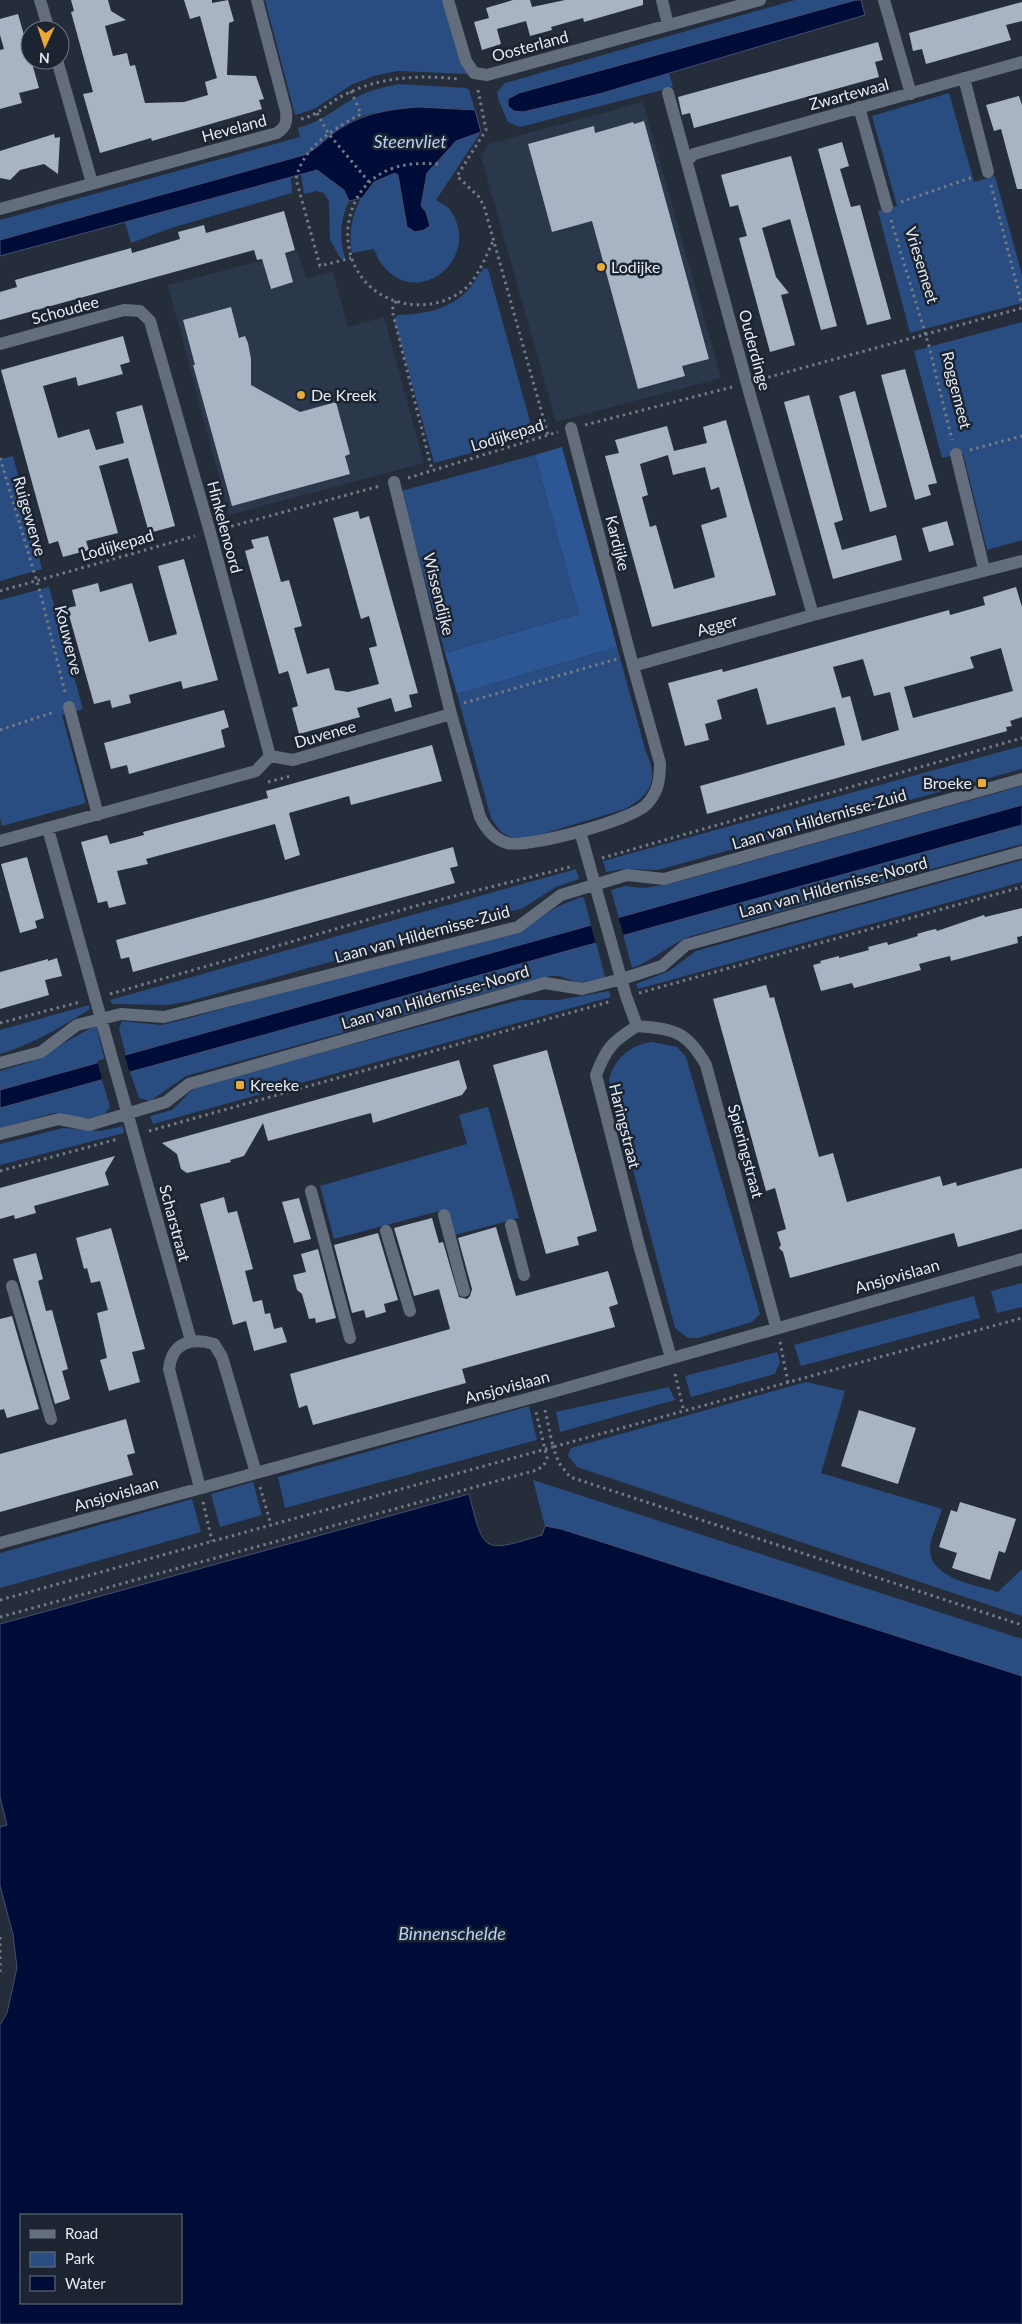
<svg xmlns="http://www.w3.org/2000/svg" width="1022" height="2324" viewBox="0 0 1022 2324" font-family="Lato,sans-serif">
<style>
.built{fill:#2b374a}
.green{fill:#294c81}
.forest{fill:#2d5695}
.water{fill:#000c38;stroke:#454f70;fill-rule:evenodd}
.pier{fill:#252d3b}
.building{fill:#a8b3c4;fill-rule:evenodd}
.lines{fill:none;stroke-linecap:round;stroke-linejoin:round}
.path{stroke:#737a86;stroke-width:3;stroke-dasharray:2.5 4;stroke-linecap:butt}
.minor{stroke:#636d7c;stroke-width:12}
.poi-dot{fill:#e9ab38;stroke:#1b2430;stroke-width:2}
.labels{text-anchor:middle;stroke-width:5;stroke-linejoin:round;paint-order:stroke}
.street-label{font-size:16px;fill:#e5ebf4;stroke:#1b2430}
.poi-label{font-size:16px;fill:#e5ebf4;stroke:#1b2430;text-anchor:start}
.water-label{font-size:18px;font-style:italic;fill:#b8d0f5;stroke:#1b2430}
</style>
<rect width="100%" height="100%" fill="#252d3b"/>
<path class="built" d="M643,102L721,378L556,422L481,156L489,144Z
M298,251L306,279L333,272L348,327L384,317L424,463L229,515L168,285Z"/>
<path class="green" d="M265,0H444L470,74L397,71L374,76L351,85L314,109L295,115Z
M795,0H856L519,93L598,94L669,73L673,87L520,127L508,122L499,101L497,92L505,83Z
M399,84L466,88L469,90L475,110C444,107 384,106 355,119C336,129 323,147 304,155L0,240V220L300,137L298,128C324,121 335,108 357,97C370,90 385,87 399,84Z
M949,93L974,182L995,176L1022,275V303L910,333L878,211L897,206L872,116Z
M481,132L436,200C440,203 448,206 451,211C481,258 421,307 386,269C380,264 377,256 374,249L352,253C347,230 355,199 373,183C379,178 388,176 395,173L398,175L407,227L426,212L421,206L427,173L456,141Z
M318,170L344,191L349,201C340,221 339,237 345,258L341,259L330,240L329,201L324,193L317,191L304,194L301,174Z
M291,177L292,193L171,228L131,243L125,222Z
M484,268L488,269L534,436L434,463L394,319L398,315C424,314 449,310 468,290C474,284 478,275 484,268Z
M1022,322V540L987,550L963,453L942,458L914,351Z
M535,455L579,614L445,653L401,491Z
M13,456L42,569L0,581V459Z
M49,587L83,709L62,715L86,803L2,826L0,818V600Z
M617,647L646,752C659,780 651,795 625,809L529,838C508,839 502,836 491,818L457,694Z
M1022,746V769L658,870L622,869L606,872L603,861Z
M1022,786V805L619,918L611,890L625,886L644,888L669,884Z
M1022,825V844L691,936C670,944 654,960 632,968L623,934Z
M1022,860V882L638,989L636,984L669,971L696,951Z
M576,869L579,879L556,887L523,908L190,1001L168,1005L112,1004L110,1000Z
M581,897L584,898L591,925L126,1055L119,1029L122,1021L161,1025L186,1019L531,923L557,907Z
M596,942L605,977L579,983L559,976H551L500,989L186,1076L150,1101L139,1098L130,1072Z
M609,991L611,997L153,1124L150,1116L172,1110L196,1086L519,1000H559Z
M89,1005L90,1009C61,1027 33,1044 0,1054V1030Z
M96,1025L105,1061L0,1090V1071L30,1062Z
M652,1042L677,1047L686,1057L760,1314L752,1322L698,1338H688L675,1328L609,1079C616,1057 630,1045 652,1042Z
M102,1080L110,1106L105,1114C96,1117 89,1119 79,1118C70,1117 64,1112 54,1113L0,1128V1108Z
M488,1107L519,1218L455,1235L447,1209L334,1239L320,1186L467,1144L459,1115Z
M123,1126L124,1133L0,1165V1144L63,1128L101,1131Z
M1022,1283V1307L997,1313L991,1291Z
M974,1296L980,1318L801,1366L794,1345Z
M777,1352L780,1362L775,1374L691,1397L685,1376Z
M806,1382L845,1391L821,1473L942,1509C939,1520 929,1541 930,1550C931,1579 976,1585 998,1592L1022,1569V1616L577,1467L568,1456L571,1448Z
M669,1387L675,1400L560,1432L556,1412Z
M529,1406L537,1440L285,1508L278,1477Z
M533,1480L1022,1639V1676L561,1529L545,1526Z
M253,1482L262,1515L220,1527L211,1494Z
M192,1499L201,1532L0,1588V1553Z"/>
<path class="forest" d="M562,447L617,647L457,694L445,653L579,614L535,455Z"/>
<path class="water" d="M856,0H861L865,15L599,94L523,112L514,111L508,106V99L519,93Z
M419,107L475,110L481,132L456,141L427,173L421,206L426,212L430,226L424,230L415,232L407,227L398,175L395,173L374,182L362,198L349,201L344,190L317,170L0,256V240L304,155C316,150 324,140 335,132C360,114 388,109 419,107Z
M1022,805V825L0,1108V1090Z
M469,1494C484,1554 483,1553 542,1535L545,1526L561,1529L1022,1676V2324H0V2025L7,2013L17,1968L13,1934L0,1886V1827L7,1825L0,1797V1624ZM21,2215H181V2303H21Z"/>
<path class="pier" d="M618,915L624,937L596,944L590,923Z
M124,1053L130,1074L103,1082L97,1061Z"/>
<path class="building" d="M71,0H108L111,11L126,20L105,26L113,56L127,53L130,66L135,65L145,103L184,102L208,95L205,82L217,78L200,16L190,19L184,0H212V3L228,0L234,21L229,23L227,75L256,76L264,99L259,100L262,109L152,141L151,138L100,153L83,94L93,92L71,12L74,11Z
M513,0H530L532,7L565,0H643V5L584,22L583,18L551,27L552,30L530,36L526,21L497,29L501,44L482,50L474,22L489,18L486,8Z
M1022,2V21L1006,25L1011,40L926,64L922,49L913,51L909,33Z
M18,14L39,88L19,93L22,103L0,109V50L4,49L0,35V19Z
M878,42L883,60L875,62L879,77L694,128L690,113L682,115L678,97Z
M1019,96L1022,105V189H1017L1001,129L994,131L986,105Z
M644,121L709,359L682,366L685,376L638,389L592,221L552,232L528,144L594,126L595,133L633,122L634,124Z
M54,134L55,138L60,137L58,174L44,164L20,170L10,180L0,178V151Z
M842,142L849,166L840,169L851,207L860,205L891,319L867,325L818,149Z
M791,156L837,326L821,330L790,219L762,228L776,277L789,293L781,295L795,345L770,352L739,238L747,236L738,205L730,207L721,175Z
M284,211L295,250L285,253L293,282L271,289L262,259L257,260L254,250L0,320V292L17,287L15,280L131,248L132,253L180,239L178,232L204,225L206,233Z
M231,307L239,338L245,336L248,343L251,359V385L300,412L336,402L350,454L345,456L350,474L232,506L193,365H195L183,320Z
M123,336L130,362L120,365L123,374L78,386L76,377L43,386L45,393L58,438L89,429L96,450L124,443L116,412L142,405L175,526L149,533L128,458L99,466L118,533L86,541L89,550L63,557L58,541L49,544L1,370Z
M905,369L937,483L928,485L931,495L915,500L881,375Z
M855,391L887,507L870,512L839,396Z
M809,395L843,520L834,523L842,550L896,535L902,560L833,579L784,402Z
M726,420L776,595L652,627L605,456L619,453L615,440L667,426L674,451L707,443L703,427ZM668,455L673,475L705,467L711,490L719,487L727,517L701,525L715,577L674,589L656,525L650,527L642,497L648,495L640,464Z
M358,511L360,519L369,516L418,693L409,695L412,707L395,712L391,698L357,708L360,717L299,734L292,708L298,706L288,671L279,674L245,551L254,548L251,540L268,536L281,582L289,580L302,626L294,628L307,674L329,668L335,690L348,692L379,684L369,648L377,646L369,616L361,619L333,518Z
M947,521L954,545L929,552L922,528Z
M184,559L218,680L183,689L181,681L129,695L131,703L112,708L110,700L94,704L67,608L76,606L72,590L98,583L100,592L132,583L149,642L177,634L158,566Z
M1016,587L1022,607V717L1010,721L1012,726L1006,727L1007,731L707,814L700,786L845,745L835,707L767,725L757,688L717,700L722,719L705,724L709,740L685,746L668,683L722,669L723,672L949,610L950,615L985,605L983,597ZM1001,648L1013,691L913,718L904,687L974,668L970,657ZM863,659L874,696L890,692L899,730L862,741L850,696L842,698L833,667Z
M224,710L229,727L221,730L225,747L129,774L127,765L111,769L104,743Z
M432,745L442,781L351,805L349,796L289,813L300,855L285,860L275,824L146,859L148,864L117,871L126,904L109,908L107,901L98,903L81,842L107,835L110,844L144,835L143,832L268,798L266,791Z
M453,847L458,866L450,868L455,883L133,972L129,957L121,959L116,940Z
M27,857L44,918L35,921L37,928L20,933L1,864Z
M1022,908V936L1017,937L1018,943L951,961L950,956L934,960L919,964L921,970L854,988L852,983L821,991L813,965L821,963L820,961L839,956V958L869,950L868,947L887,942L888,945L918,936L917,934L927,931L936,929L937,931L975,918L984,915L985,917Z
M57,958L62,976L45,980L49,995L0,1009V972L48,959V961Z
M766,985L770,998L774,997L819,1157L833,1153L847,1202L940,1176L943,1186L956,1182L957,1186L1022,1168V1229L958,1247L954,1233L790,1278L783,1252L779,1248L781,1245L777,1232L786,1229L775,1188L766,1191L713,999Z
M547,1050L597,1231L577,1237L579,1245L546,1254L493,1065Z
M459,1060L467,1088L462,1095L373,1123L371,1113L268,1141L263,1123L244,1156L230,1160L231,1162L187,1173L181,1169L177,1154L162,1143Z
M115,1156L105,1173L109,1185L34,1206L36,1213L15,1219L14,1215L0,1219V1188Z
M224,1197L228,1213L237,1211L253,1269L245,1271L253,1302L262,1300L265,1314L270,1313L274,1329L282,1327L287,1342L254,1351L246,1321L233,1325L200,1204Z
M299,1198L311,1239L294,1243L282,1202Z
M432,1218L439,1243L443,1242L459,1297L467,1299L470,1296L472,1289L458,1238L496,1227L516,1296L608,1271L618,1304L609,1307L615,1327L462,1369L466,1383L313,1425L307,1405L299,1408L290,1374L450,1329L439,1289L414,1296L394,1228Z
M111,1228L145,1349L132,1352L140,1382L109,1391L100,1360L107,1358L97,1313L108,1310L100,1281L91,1283L87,1268L84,1269L76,1238Z
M378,1233L398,1300L384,1304L386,1312L366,1318L364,1310L352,1313L334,1245Z
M318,1249L336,1318L316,1323L315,1318L309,1319L302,1294L297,1290L293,1275L306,1272L301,1254Z
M36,1253L43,1279L38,1281L46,1311L52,1310L68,1369L62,1371L70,1399L55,1404L13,1259Z
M12,1316L39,1409L7,1418L4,1409L0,1410V1319Z
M859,1410L916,1428L898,1484L841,1466Z
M126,1419L135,1453L127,1455L133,1475L0,1512V1454Z
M960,1502L1016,1519L1005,1553L999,1551L990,1580L952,1568L957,1553L939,1547L951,1510L957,1512Z"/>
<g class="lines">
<path class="path" d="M478,90L486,130L457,176L479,197L484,206L548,435
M351,91L361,114C334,129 303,146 296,179L320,266L351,258
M317,113L328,133L369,182
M301,119C319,115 329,102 344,95C381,76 420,75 460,79
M438,164C420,163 403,163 386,171C350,187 338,235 356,268C376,308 434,317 467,287C479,275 486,256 493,241
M991,185L1022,305
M901,202L973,177
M891,220L929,346L952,440
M396,301L392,310L432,470
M762,379L1022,308
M585,425L732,387
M970,450L1022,436
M0,458L40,592L65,692
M408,478L558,432
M225,528L380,486
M0,591L195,536
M464,703L617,659
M0,730L54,712
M268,782L291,776
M602,858L1022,738
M639,993L1022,887
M110,994L419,905L574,866
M0,1023L80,1002
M149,1131L612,1001
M0,1171L118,1139
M780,1342L788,1383
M675,1374L684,1412
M545,1410L553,1447L1022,1318
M260,1487L271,1525
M203,1502L212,1541
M0,1600L553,1447L559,1463L570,1477L1022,1625
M0,1617L537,1470L544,1465L547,1458L536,1412
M0,1937V1973"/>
<path class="minor" d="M40,0L49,30
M448,0L466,61L474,73L487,75L760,0
M662,0L668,25
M884,0L911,94
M57,60L92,183
M964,78L988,172
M668,93L750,395L813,615
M859,107L887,207
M687,161L694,154L1022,62
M0,209L277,133C286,127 287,122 286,111L257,0
M0,344L124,310L140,311L150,321L210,532L270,756
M571,428L633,666
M956,454L984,569
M394,482L451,714
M69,707L98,815
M48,829L191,1341
M580,831L626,996L637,1026C613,1041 606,1048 596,1075L639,1245L671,1358
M0,841L256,771L270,756L293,760L451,714L480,817C486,829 494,839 507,843C526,849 632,820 646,805C658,793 660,780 660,763L633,666L813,615L1022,561
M637,1026C674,1029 687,1031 706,1065L776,1327
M0,1063L41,1052L77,1025L121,1014L164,1017L518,927L561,895L627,875L664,879L1022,779
M0,1134L59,1119L89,1125L166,1102L189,1084L545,983L582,989L622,979L662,966L686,945L1022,852
M311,1191L350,1338
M444,1215L464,1291
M511,1225L524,1275
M386,1231L410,1311
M12,1286L51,1419
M200,1488L169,1369C172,1343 190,1337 214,1344L222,1357L256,1473
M0,1543L556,1391L1022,1259"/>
</g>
<g class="poi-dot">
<circle cx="601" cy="267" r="5"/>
<circle cx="301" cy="395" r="5"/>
<rect x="977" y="778" width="10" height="10" rx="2.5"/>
<rect x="235" y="1080" width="10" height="10" rx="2.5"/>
</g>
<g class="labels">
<g class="street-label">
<text transform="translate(530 46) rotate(-15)" y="6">Oosterland</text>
<text transform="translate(849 94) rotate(-15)" y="6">Zwartewaal</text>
<text transform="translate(234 128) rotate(-15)" y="6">Heveland</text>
<text transform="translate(922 265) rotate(73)" y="6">Vriesemeet</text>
<text transform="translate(65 310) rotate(-15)" y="6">Schoudee</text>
<text transform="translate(755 350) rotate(75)" y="6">Ouderdinge</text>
<text transform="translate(957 390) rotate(76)" y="6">Roggemeet</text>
<text transform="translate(507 435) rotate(-17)" y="6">Lodijkepad</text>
<text transform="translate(30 516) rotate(74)" y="6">Ruigewerve</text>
<text transform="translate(225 527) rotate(75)" y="6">Hinkelenoord</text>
<text transform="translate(618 543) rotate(76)" y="6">Kardijke</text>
<text transform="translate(117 545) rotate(-16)" y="6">Lodijkepad</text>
<text transform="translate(439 594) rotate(76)" y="6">Wissendijke</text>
<text transform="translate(717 625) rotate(-16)" y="6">Agger</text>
<text transform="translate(69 640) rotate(76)" y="6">Kouwerve</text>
<text transform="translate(325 734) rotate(-16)" y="6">Duvenee</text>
<text transform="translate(819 819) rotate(-16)" y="6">Laan van Hildernisse-Zuid</text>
<text transform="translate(833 887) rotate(-15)" y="6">Laan van Hildernisse-Noord</text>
<text transform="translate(422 934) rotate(-15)" y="6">Laan van Hildernisse-Zuid</text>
<text transform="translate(435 997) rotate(-16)" y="6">Laan van Hildernisse-Noord</text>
<text transform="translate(625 1126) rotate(76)" y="6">Haringstraat</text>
<text transform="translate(746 1151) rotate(75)" y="6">Spieringstraat</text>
<text transform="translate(175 1223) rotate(75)" y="6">Scharstraat</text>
<text transform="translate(897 1276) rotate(-16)" y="6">Ansjovislaan</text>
<text transform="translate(507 1387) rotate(-15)" y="6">Ansjovislaan</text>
<text transform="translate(116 1494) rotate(-16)" y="6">Ansjovislaan</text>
</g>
<g class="poi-label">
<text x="611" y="273">Lodijke</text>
<text x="311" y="401">De Kreek</text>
<text x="972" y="789" text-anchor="end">Broeke</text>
<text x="250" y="1091">Kreeke</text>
</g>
<g class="water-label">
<text x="410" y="148">Steenvliet</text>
<text x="452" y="1940">Binnenschelde</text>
</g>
</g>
<rect x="20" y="2214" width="162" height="90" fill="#1b2430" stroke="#6c747e"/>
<rect x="30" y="2230" width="25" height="8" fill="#636d7c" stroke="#6c747e"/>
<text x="65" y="2239" font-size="15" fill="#e5ebf4">Road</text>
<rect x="30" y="2252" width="25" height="15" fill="#294c81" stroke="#6c747e"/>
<text x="65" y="2264" font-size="15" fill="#e5ebf4">Park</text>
<rect x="30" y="2276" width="25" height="15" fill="#000c38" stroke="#6c747e"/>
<text x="65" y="2289" font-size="15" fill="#e5ebf4">Water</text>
<g transform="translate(45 45) rotate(183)"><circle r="24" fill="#1b2430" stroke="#6c747e"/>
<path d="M0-4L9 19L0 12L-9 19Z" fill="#e9ab38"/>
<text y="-8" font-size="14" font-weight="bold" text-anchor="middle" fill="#e5ebf4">N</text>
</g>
</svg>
